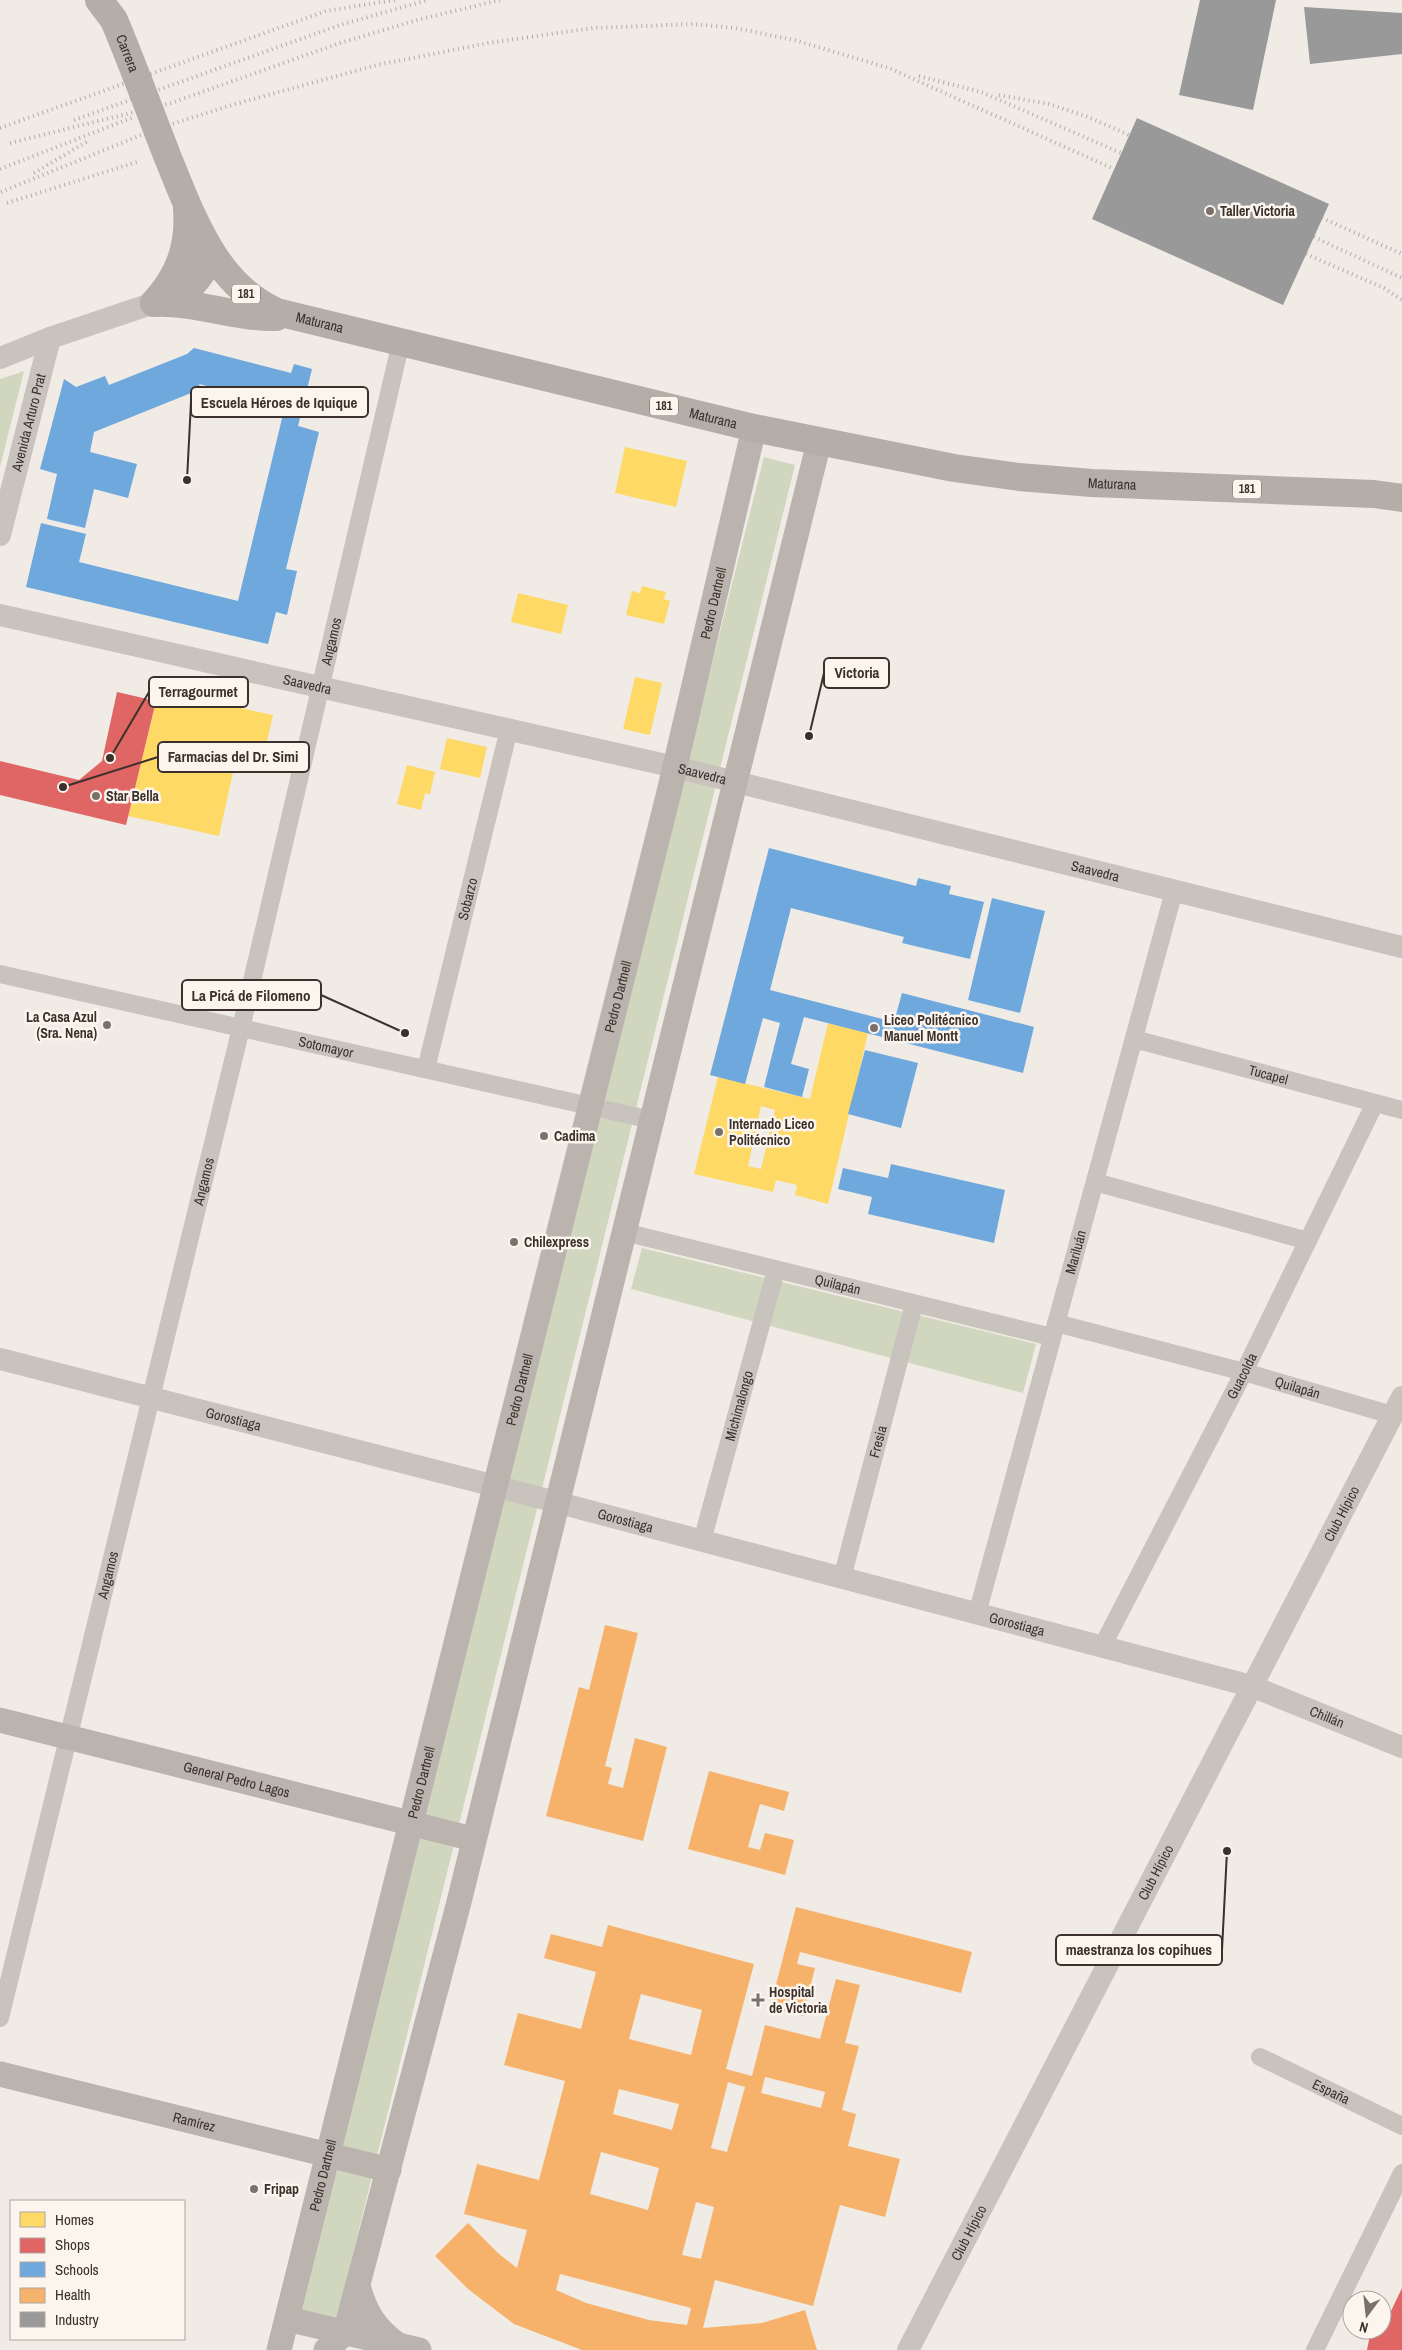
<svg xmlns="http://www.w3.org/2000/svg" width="1402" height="2350" viewBox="0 0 1402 2350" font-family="'Archivo Narrow',sans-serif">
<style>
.green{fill:#d1d6bf}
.homes{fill:#ffd966;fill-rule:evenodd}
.shops{fill:#e06666}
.schools{fill:#6fa8dc}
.health{fill:#f6b26b;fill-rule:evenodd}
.industry{fill:#999}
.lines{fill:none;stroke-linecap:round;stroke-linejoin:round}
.minor{stroke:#c9c3be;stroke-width:18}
.tertiary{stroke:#c9c3be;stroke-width:22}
.secondary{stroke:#bab3ae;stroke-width:25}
.trunk{stroke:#b4aea8;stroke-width:28}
.rail{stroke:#b1aca8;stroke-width:4;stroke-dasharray:1 4;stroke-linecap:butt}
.poi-dot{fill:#7a716c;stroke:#fbf5ee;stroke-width:2}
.labels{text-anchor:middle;stroke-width:5;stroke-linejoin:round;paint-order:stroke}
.shield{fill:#fbf5ee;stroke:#756b66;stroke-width:1}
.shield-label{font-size:12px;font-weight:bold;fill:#3b302b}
.street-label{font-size:14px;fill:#3b302b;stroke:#fbf5ee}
.poi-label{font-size:14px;font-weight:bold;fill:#3b302b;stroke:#fbf5ee;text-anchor:start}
.leader{fill:none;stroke:#3b302b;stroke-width:2}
.callout-dot{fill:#3b302b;stroke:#fbf5ee;stroke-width:2}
.callout{fill:#fbf5ee;stroke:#3b302b;stroke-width:2}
.callout-label{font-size:15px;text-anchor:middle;font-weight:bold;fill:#3b302b}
</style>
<rect width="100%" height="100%" fill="#f0ebe5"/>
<path class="green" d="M24,371L0,467V379Z
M764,457L795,465L336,2322L297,2314Z
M642,1248L1036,1344L1023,1393L631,1289Z"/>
<path class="homes" d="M625,447L687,461L676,507L615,493Z
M642,586L666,592L664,599L670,601L664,624L626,615L632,591L640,593Z
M518,593L568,605L561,634L511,622Z
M635,677L662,683L650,735L623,729Z
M156,690L273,715L261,768L235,763L219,836L128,816L156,701Z
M447,738L487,747L480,778L440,769Z
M407,765L435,772L430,794L425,793L421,810L397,804Z
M828,1023L868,1033L828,1204L795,1195L797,1185L776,1180L773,1192L694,1174L718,1077L810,1099ZM761,1106L775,1110L761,1169L748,1166Z"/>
<path class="shops" d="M117,692L156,701L126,825L0,795V761L79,780L102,761Z
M1402,2288V2350H1367L1371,2330H1382Z"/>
<path class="schools" d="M194,348L291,373L294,364L312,369L298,426L319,432L286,569L297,571L287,615L276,612L268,644L26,587L41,523L86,534L79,562L238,601L285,406L199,384L201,389L94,432L90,452L137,464L128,498L94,489L85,528L47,519L57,474L40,469L64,379L76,387L105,376L109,385L187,354Z
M769,848L916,886L918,878L951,886L949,894L984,902L970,959L902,943L904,937L791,908L770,990L894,1022L902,993L1034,1027L1023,1073L804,1017L791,1064L809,1069L802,1097L764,1087L780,1023L763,1018L745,1084L710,1075Z
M992,898L1045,911L1020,1013L968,1000Z
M865,1050L918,1063L901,1128L848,1114Z
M891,1164L1005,1190L994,1243L868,1214L872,1197L838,1189L843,1168L888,1178Z"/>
<path class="health" d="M605,1625L638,1633L605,1766L612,1768L608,1784L623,1788L635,1738L667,1747L643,1841L546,1816L579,1687L589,1690Z
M709,1771L789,1792L784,1811L760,1804L748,1847L760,1850L765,1833L794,1840L785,1875L688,1849Z
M796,1907L972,1952L961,1993L800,1952L797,1964L815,1968L803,2016L770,2008Z
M608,1925L754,1964L726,2069L752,2076L765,2025L820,2039L836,1979L860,1985L845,2043L859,2046L842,2110L856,2114L848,2146L900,2159L885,2217L840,2205L813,2306L715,2280L703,2328L762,2323L805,2310L817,2350H582L514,2324L468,2289L435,2256L468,2223L499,2254L517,2268L527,2230L464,2214L477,2164L539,2180L565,2081L504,2065L518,2013L581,2029L596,1972L544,1958L551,1934L602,1947ZM641,1994L702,2010L691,2055L629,2039ZM765,2077L825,2092L821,2108L761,2093ZM728,2082L745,2087L727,2152L711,2148ZM619,2089L679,2104L672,2130L613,2114ZM601,2152L659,2168L648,2210L590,2194ZM696,2202L714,2207L701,2259L682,2255ZM560,2274L691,2308L687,2325L649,2320L586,2303L556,2290Z"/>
<path class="industry" d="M1200,0H1276L1253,110L1179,95Z
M1304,7L1402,13V54L1310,64Z
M1137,118L1329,204L1283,305L1092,219Z"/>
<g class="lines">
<g class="minor">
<path id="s1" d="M0,974L652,1120"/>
<path id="s2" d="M1134,1039L1402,1110"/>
<path id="s3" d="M426,1069L509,729"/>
<path d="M1095,1182L1308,1241"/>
<path id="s4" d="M624,1232L1052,1337"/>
<path id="s5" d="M1056,1323L1244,1372L1392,1415"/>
<path id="s6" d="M702,1541L776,1270"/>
<path id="s7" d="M842,1578L914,1304"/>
<path id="s8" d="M977,1614L1174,891"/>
<path id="s9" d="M1102,1647L1244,1372L1375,1103"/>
<path id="s10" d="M0,2018L241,1028L401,342"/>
<path id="s11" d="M1260,2057L1402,2126"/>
<path d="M1315,2350L1402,2173"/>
</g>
<g class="tertiary">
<path d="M0,358L50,338L154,303"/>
<path id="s12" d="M0,535L50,338"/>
<path id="s13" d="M0,615L675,767L1402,947"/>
<path id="s14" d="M0,1359L495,1486L1251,1686L1402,1747"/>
<path id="s15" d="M908,2350L1402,1397"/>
</g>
<g class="secondary">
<path id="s16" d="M0,1720L473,1839"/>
<path id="s17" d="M0,2074L389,2170"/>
<path d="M358,2285C364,2310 375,2329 397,2344"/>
<path d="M287,2319L419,2350"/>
<path id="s18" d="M279,2350L670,788L754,428"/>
<path d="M326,2350L345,2333L459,1902L819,442"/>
</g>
<g class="trunk">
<path id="s19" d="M99,0L114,20C133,65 150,112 168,158C192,216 215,285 277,312L754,428L954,468L1019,477L1092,483L1374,494L1402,498"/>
<path d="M160,301C190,292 199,281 212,253"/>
<path d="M154,303C196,301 235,318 276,317"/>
<path d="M154,303C179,276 190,246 187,209"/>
</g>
<path class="rail" d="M919,76L981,92L1121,153
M999,95L1049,104L1088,117L1129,135
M74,120L340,25L428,0
M0,128L326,11L395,0
M10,143L171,103L340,43L421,19L500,0
M0,169L134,117
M34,173L88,141
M1,192L156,129L235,104L377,65L488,43L593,28L694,24L735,28L794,40L889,68L1114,169
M7,203L140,161
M1322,218L1402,254
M1314,237L1402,278
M1306,254L1384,288L1402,300"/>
</g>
<g class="poi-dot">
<circle cx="1210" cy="211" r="5"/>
<circle cx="96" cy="796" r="5"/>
<circle cx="107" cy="1025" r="5"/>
<circle cx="874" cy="1028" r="5"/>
<circle cx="719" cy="1132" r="5"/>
<circle cx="544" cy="1136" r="5"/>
<circle cx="514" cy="1242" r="5"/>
<path d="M755.5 1992.5h5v5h5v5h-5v5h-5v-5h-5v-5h5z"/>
<circle cx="254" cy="2189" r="5"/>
</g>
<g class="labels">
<g class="shield">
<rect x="232" y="284.5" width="28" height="19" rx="4"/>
<rect x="650" y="396.5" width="28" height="19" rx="4"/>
<rect x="1233" y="479.5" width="28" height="19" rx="4"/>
</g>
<g class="shield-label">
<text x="246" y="298">181</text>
<text x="664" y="410">181</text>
<text x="1247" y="493">181</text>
</g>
<g class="street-label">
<text dy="5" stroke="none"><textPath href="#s19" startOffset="61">Carrera</textPath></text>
<text dy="5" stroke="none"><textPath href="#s19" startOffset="411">Maturana</textPath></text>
<text dy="5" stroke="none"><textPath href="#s19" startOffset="816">Maturana</textPath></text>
<text dy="5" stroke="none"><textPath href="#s12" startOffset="116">Avenida Arturo Prat</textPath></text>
<text dy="5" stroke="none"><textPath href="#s19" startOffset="1221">Maturana</textPath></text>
<text dy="5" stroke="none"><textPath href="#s18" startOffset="1800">Pedro Dartnell</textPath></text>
<text dy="5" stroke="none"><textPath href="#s10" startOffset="1416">Angamos</textPath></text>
<text dy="5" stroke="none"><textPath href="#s13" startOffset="315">Saavedra</textPath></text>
<text dy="5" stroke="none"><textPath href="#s13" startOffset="720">Saavedra</textPath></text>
<text dy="5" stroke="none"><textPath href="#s13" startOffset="1125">Saavedra</textPath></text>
<text dy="5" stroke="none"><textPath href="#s3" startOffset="175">Sobarzo</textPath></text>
<text dy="5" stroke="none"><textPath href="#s18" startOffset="1395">Pedro Dartnell</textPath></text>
<text dy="5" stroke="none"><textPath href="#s1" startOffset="334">Sotomayor</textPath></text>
<text dy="5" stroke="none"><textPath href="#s2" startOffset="139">Tucapel</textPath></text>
<text dy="5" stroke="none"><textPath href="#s10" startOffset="861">Angamos</textPath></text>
<text dy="5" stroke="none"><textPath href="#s8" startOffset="375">Mariluán</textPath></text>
<text dy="5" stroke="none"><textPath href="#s4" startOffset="220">Quilapán</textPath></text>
<text dy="5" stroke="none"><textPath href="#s9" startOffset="305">Guacolda</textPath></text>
<text dy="5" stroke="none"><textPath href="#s5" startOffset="250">Quilapán</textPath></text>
<text dy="5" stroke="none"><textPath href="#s18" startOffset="990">Pedro Dartnell</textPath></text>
<text dy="5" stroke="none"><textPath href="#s6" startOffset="140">Michimalongo</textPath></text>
<text dy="5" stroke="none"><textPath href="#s14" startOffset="241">Gorostiaga</textPath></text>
<text dy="5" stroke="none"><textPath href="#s7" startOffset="141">Fresia</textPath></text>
<text dy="5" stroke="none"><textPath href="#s15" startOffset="942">Club Hípico</textPath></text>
<text dy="5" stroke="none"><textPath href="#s14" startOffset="646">Gorostiaga</textPath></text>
<text dy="5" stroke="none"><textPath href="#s10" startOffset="456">Angamos</textPath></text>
<text dy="5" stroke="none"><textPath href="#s14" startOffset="1051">Gorostiaga</textPath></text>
<text dy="5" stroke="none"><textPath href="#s14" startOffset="1375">Chillán</textPath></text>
<text dy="5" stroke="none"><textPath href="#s16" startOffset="244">General Pedro Lagos</textPath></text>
<text dy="5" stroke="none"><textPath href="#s18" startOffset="585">Pedro Dartnell</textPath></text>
<text dy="5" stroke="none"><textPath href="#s15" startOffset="538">Club Hípico</textPath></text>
<text dy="5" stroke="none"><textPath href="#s11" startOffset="79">España</textPath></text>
<text dy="5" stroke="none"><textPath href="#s17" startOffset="200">Ramírez</textPath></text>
<text dy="5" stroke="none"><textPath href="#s18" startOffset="180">Pedro Dartnell</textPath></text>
<text dy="5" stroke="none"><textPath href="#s15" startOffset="132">Club Hípico</textPath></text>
</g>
<g class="poi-label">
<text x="1220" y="216">Taller Victoria</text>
<text x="106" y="801">Star Bella</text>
<text x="97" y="1022" text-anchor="end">La Casa Azul<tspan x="97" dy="16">(Sra. Nena)</tspan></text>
<text x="884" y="1025">Liceo Politécnico<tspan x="884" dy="16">Manuel Montt</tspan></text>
<text x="729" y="1129">Internado Liceo<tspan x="729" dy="16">Politécnico</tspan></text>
<text x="554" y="1141">Cadima</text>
<text x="524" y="1247">Chilexpress</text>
<text x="769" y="1997">Hospital<tspan x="769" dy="16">de Victoria</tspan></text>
<text x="264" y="2194">Fripap</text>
</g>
</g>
<path class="leader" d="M187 480L191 402M809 736L824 673M110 758L149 692M63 787L158 757M405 1033L321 995M1227 1851L1222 1950"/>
<g class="callout-dot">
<circle cx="187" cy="480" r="5"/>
<circle cx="809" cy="736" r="5"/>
<circle cx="110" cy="758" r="5"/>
<circle cx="63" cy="787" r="5"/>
<circle cx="405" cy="1033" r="5"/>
<circle cx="1227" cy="1851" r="5"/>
</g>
<g class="callout">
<rect x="191" y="387" width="177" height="30" rx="5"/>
<rect x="824" y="658" width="65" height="30" rx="5"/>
<rect x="149" y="677" width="99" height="30" rx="5"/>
<rect x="158" y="742" width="151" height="30" rx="5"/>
<rect x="182" y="980" width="139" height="30" rx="5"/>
<rect x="1056" y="1935" width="166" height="30" rx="5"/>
</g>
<g class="callout-label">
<text x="279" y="408">Escuela Héroes de Iquique</text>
<text x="857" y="678">Victoria</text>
<text x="198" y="697">Terragourmet</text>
<text x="233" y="762">Farmacias del Dr. Simi</text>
<text x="251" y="1001">La Picá de Filomeno</text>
<text x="1139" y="1955">maestranza los copihues</text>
</g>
<rect x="10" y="2200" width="175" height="140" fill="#fbf5ee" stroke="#aea6a0"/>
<rect x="20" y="2212" width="25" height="15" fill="#ffd966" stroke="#aea6a0"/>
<text x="55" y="2225" font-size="15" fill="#3b302b">Homes</text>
<rect x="20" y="2238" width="25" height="15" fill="#e06666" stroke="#aea6a0"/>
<text x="55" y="2250" font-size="15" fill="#3b302b">Shops</text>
<rect x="20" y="2262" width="25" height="15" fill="#6fa8dc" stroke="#aea6a0"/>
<text x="55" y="2275" font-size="15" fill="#3b302b">Schools</text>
<rect x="20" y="2288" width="25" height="15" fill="#f6b26b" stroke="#aea6a0"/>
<text x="55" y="2300" font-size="15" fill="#3b302b">Health</text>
<rect x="20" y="2312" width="25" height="15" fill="#999999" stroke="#aea6a0"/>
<text x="55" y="2325" font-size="15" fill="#3b302b">Industry</text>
<g transform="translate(1367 2315) rotate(195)"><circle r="24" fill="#fbf5ee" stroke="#aea6a0"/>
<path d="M0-4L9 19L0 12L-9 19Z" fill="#7a716c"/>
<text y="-8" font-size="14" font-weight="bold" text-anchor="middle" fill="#3b302b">N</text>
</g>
</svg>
